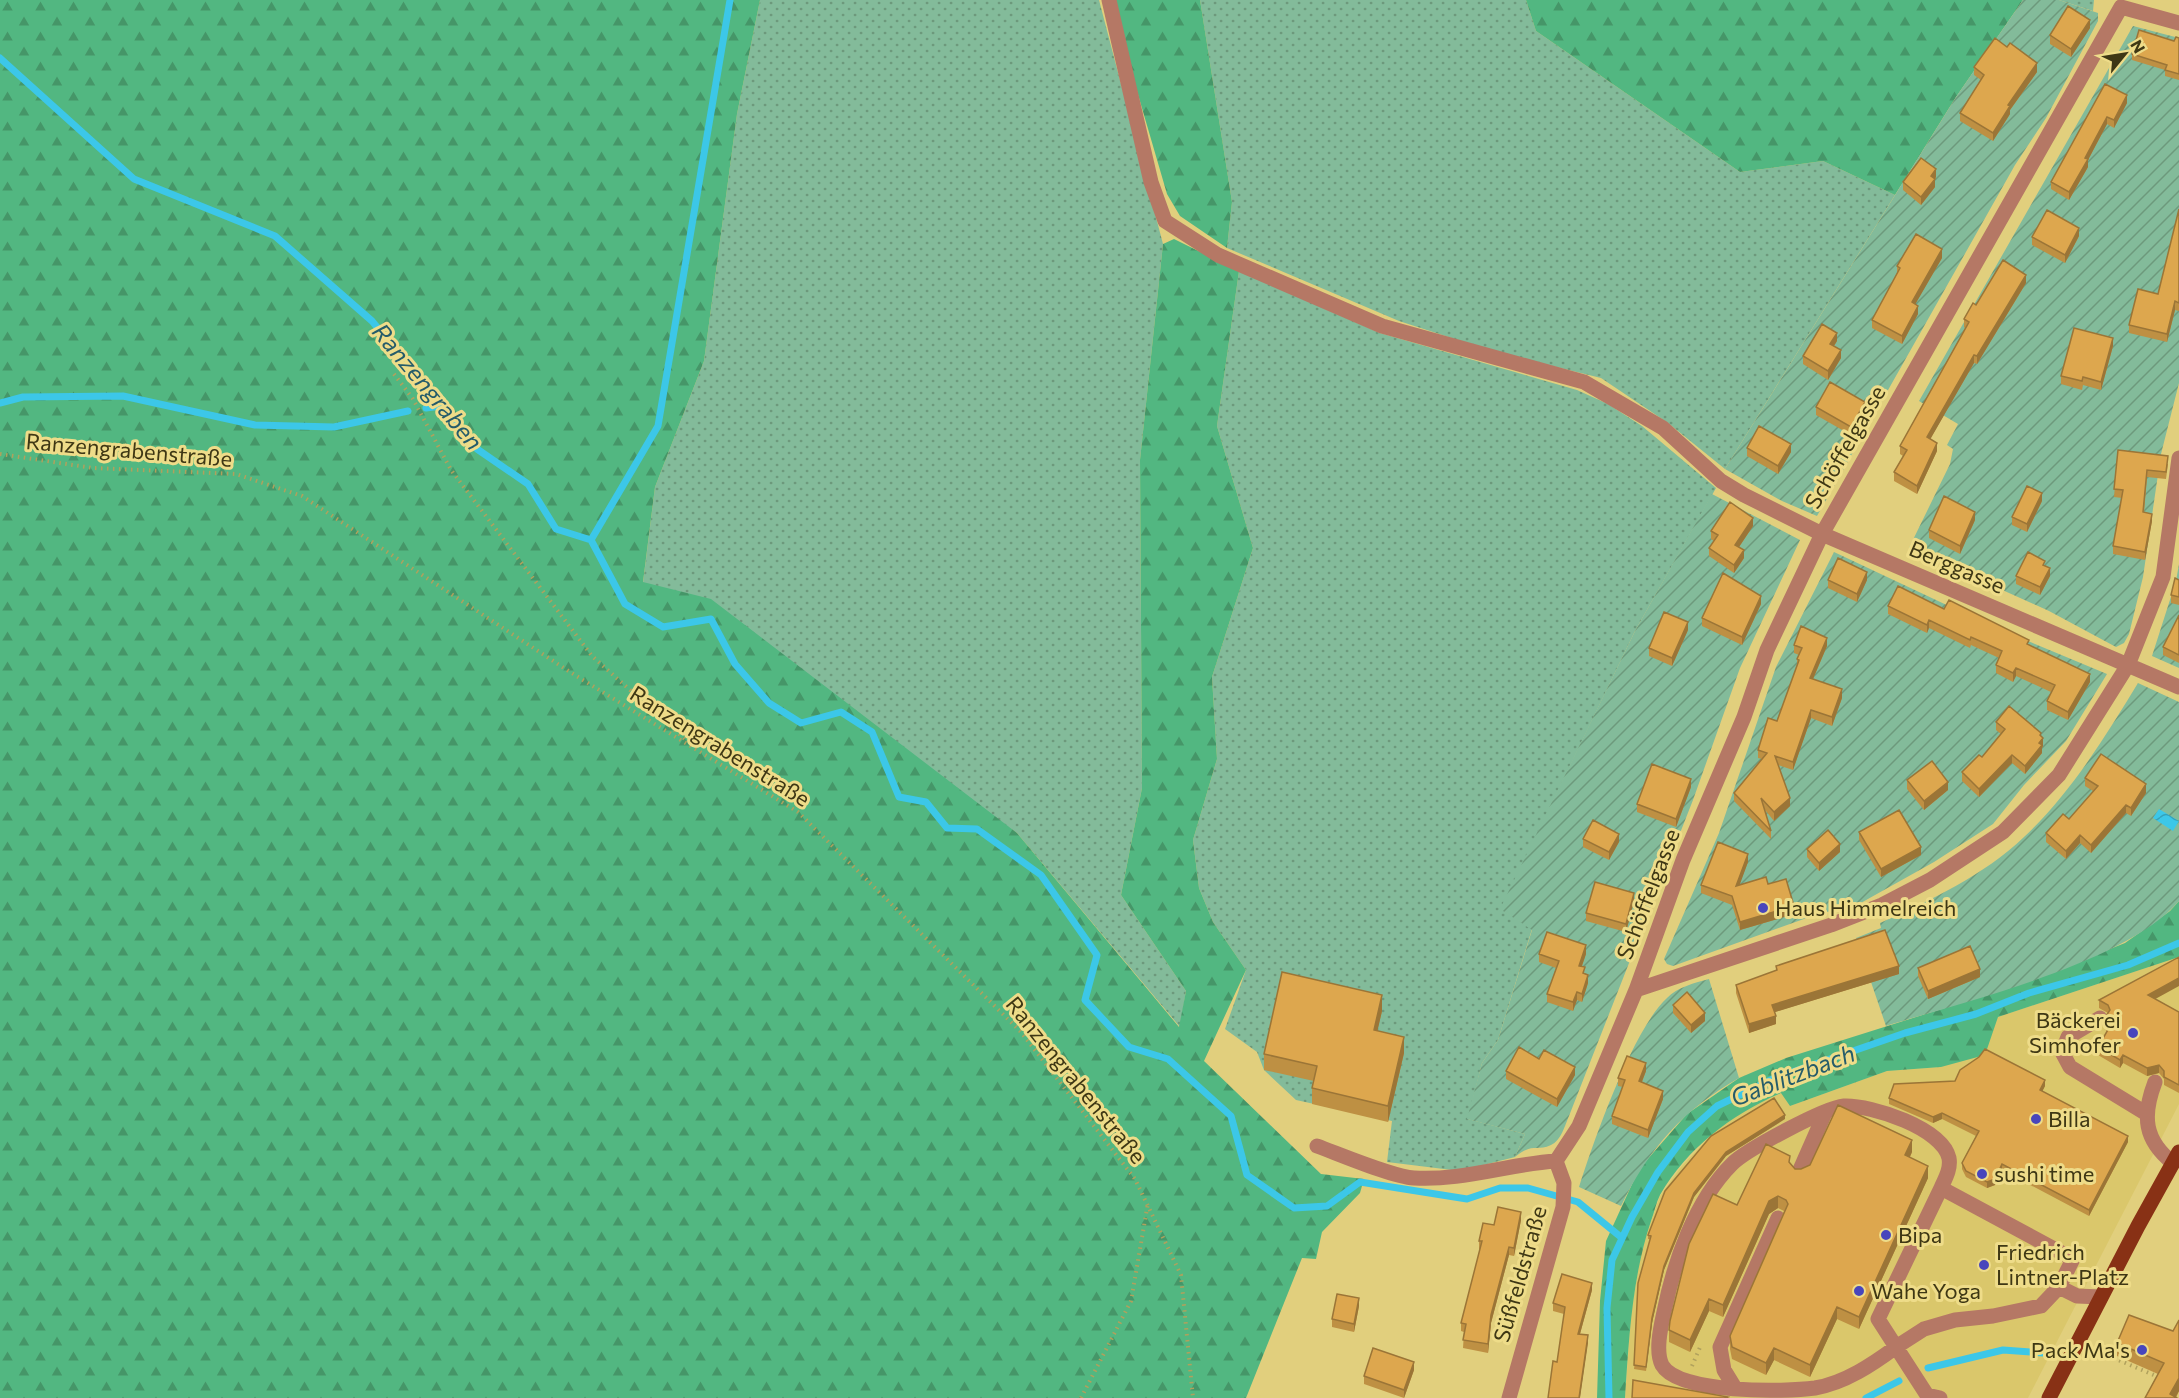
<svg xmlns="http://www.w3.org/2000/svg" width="2179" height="1398" viewBox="0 0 2179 1398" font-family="Commissioner,sans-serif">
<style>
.built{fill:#dac76b}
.grass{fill:url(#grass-dots)}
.forest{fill:url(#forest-firs)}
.garden{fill:url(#garden-furrows)}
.water{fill:url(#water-waves)}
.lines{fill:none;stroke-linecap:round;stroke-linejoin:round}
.stream{stroke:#3cc7e8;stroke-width:7}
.path{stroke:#b0a15d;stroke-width:4;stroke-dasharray:1.5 4.5;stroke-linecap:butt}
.minor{stroke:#b57865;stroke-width:15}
.major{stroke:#883115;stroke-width:15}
.wall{fill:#be9043}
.shaded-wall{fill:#9b7537}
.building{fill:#dda74e;stroke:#9b7537;stroke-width:1.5}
.poi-dot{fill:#4846bc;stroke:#eedc89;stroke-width:2}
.labels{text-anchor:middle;stroke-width:6;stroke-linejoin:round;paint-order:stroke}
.street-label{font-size:22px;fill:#3e3714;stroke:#eedc89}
.poi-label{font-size:22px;fill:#3e3714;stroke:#eedc89;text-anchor:start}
.water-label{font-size:24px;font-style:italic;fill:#255c6a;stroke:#eedc89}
</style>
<defs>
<pattern id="grass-dots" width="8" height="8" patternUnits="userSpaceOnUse" patternTransform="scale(1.5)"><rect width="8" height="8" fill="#83bb9a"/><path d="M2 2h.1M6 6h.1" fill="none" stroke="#6d997c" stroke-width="1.8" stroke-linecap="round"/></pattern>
<pattern id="forest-firs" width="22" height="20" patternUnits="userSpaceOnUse" patternTransform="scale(1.5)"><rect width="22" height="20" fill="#52b781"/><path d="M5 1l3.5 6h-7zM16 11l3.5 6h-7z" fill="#459668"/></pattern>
<pattern id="garden-furrows" width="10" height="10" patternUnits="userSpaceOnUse" patternTransform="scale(1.5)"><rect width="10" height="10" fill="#83bb9a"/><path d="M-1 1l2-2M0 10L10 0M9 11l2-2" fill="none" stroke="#6d997c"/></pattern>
<pattern id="water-waves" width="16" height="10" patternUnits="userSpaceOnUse" patternTransform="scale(1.5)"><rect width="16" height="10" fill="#3cc7e8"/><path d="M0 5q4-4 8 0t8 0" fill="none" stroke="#34a2bb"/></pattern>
</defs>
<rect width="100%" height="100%" fill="#e1cf7d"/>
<path class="built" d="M2179,957V1104L2028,1398H1625L1631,1314L1642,1247L1660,1196L1681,1167L1714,1132L1749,1107L1782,1093L1790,1106L1887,1071L1941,1067L1998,1017Z"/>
<path class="grass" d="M760,0H1099L1163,244L1140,460L1142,788L1121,895L1186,991L1180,1027L1017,833L643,583L655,487L704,361L737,114Z
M1200,0H1526L1536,31L1740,172L1823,161L1895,195L1725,469L1668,423L1601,378L1495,352L1399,321L1227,248L1232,202Z
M2059,0H2094L2093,11Z
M1239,271L1380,333L1577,390L1608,404L1642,426L1716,488L1635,631L1501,909L1532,929L1498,1040L1482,1063L1468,1119L1525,1134L1515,1157L1460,1171L1387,1162L1392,1121L1296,1100L1264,1070L1257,1052L1225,1029L1246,970L1213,922L1199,888L1193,840L1217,759L1212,677L1253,548L1217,426Z"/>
<path class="forest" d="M0,0H760L737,114L704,361L655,487L643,582L711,599L1017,833L1179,1027L1186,991L1121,895L1142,788L1140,460L1163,244L1174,239L1239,271L1217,426L1253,548L1212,677L1217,759L1193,840L1199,888L1213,922L1246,970L1204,1061L1321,1174L1364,1179L1360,1193L1322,1232L1316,1259L1302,1258L1246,1398H0Z
M1114,0H1200L1232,202L1227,248L1180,216L1167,194L1130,67Z
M1526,0H2023L1956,97L1895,195L1823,161L1740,172L1536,31Z
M2179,901V957L1998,1017L1985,1055L1941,1067L1887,1071L1790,1106L1781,1093C1732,1114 1687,1148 1660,1195C1656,1203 1654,1213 1651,1221C1632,1278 1629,1338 1625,1398H1597L1600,1301L1606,1241L1639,1169L1687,1114L1739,1078L1786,1058L2027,982L2125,943L2170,911Z"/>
<path class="garden" d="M2023,0H2059L2098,13V21L2046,118L2015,165L1817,516L1782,501L1725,469L1956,97Z
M2133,26L2179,38V383L2161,454L2143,577L2129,634L2124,643L2116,647L2049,611L1909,548L1950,464L1953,449L1947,445L1958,424L1919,401Z
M1712,494L1800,540L1740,668L1693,800L1569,1116C1565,1125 1561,1141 1551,1145C1536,1152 1533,1142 1515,1157L1525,1134L1467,1119L1482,1063L1498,1040L1532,930L1500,909L1635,631Z
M1834,552L1987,624L2107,674L2066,741L2024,785L1993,824L1934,862L1859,904L1815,915L1673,966L1667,964L1664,959L1719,833L1776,667Z
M2179,564V668L2152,656L2176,581Z
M2138,683L2179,702V901C2126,963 1966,1001 1886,1026L1856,938L1881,928L1880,923C1931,900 1983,876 2024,837C2071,793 2105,737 2138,683Z
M1709,979L1739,1078C1683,1110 1650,1147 1621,1206L1579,1187C1594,1140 1633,1029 1667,998C1677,987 1695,983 1709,979Z"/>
<path class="water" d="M2159,809L2179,821L2173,831L2153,818Z"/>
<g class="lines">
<path class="stream" d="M0,58L134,179L275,236L372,321L477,449L528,484L556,529L591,540L625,604L663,627L711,619L735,664L769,703L801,723L841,712L872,732L899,797L926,802L947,828L977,829L1041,875L1097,955L1085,1000L1129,1047L1168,1059L1231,1116L1247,1175L1294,1208L1327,1206L1360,1182L1467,1199L1500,1188H1528L1578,1202L1622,1238
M0,403L23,397L123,396L255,425L334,427L408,411
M426,408L441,406
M591,540L658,426L730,0
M1928,1368L2003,1350L2044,1353
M1609,1398L1607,1308L1612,1260L1632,1217L1658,1172L1688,1132L1717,1106L1775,1078L1905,1033L1976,1014L2029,993L2128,965L2179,943
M1866,1398L1899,1381"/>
<path class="path" d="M394,374L413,399L451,470L592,656L687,741
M0,454L93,468L236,474L302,496L570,672L798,812L1021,1032L1135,1179L1181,1275L1193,1398
M2097,1351L2161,1378
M1692,1366L1701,1345
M1081,1398L1131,1301L1148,1203"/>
<path class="minor" d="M1109,0L1151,182L1165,221L1218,255L1382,326L1584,382L1663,428L1721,481L1744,495L1822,534L2179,687
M1636,990L1831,925L1882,905L1930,880L2003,832L2059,775L2128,665L2163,577L2179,458
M2100,1018L2068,1037L2062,1052L2070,1067L2147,1114
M2155,1082C2142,1116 2144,1140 2173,1163
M1317,1146C1339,1154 1393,1177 1414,1178C1462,1181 1508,1164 1556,1161
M1556,1161L1579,1126L1636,990L1683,860L1744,717L1767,650L1822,534L2121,7L2179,23
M1799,1172L1825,1113
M2059,1287L2073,1259L1941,1188L1878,1319L1896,1347L1924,1329L1955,1320L1993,1316L2041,1306L2059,1287L2077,1296L2101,1297
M1735,1388L1724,1370L1720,1347L1778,1218
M1509,1398L1563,1207L1564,1183L1556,1161
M1940,1398L1927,1395L1896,1347C1873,1364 1845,1383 1815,1388C1786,1392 1678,1394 1662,1365C1655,1351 1661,1326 1664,1312C1674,1262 1695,1201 1732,1164C1746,1150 1824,1108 1844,1106C1872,1105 1942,1128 1949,1158C1951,1169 1945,1179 1941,1188"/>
<path class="major" d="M2049,1398L2138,1226L2179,1152"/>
</g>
<path class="wall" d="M2090,28L2071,57L2050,44V35Z
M2179,38V80L2165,76V70L2132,60V54L2174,41Z
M1974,67L2037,72L2010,110V114L1993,141L1960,121V113L1981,80L1974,75Z
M2105,84L2127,103L2114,128L2107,124L2088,160V167L2069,200L2051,189V182Z
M1936,177L1935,179V187L1921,205L1903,190V182Z
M2179,209V311L2175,310L2167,342L2129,333V325L2158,294Z
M2079,236L2065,263L2032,245V237Z
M1942,258L1915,304L1918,314L1902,344L1872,328V320L1897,273V266Z
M2026,283L1977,364L1974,363L1930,439L1937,451L1917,494L1894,481V472L1903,456L1900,454V446L1965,328L1964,327V319L1976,305Z
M1837,341L1834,346L1841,358L1828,380L1803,364V356Z
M2113,346L2101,390L2083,385L2082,390L2061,384V376Z
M1816,407L1865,410L1851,435L1816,415Z
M1747,448L1791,452L1778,474L1747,456Z
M2118,450L2168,464L2166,479L2147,477L2144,513L2152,521L2145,560L2113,554V546L2122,498L2114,497Z
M2042,501L2027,532L2012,525V517Z
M1975,520L1960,554L1929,538V530Z
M1753,526L1739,547L1744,558L1734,573L1709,556V548L1714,541L1711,539V531Z
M2045,566L2050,576L2040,595L2016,584V576Z
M1828,580H1867L1857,602L1828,588Z
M2179,580V605L2171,603V595Z
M1761,604L1742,645L1702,626V618Z
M1888,606L1944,609L2029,645L2090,682L2068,720L2047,710V701L2051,692L2016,676L2013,682L1996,673V665L1999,658L1971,645L1970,648L1929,628L1927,633L1888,614Z
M2179,615V663L2163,655V647Z
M1688,630L1672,666L1649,656V648Z
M1794,645L1827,646L1813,679L1842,698L1832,726L1811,718L1793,770L1778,765L1790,806L1774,821L1765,810L1771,831V839L1734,801V793L1762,759L1758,758V750L1777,721L1797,667V659L1799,655L1794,653Z
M1996,722L2041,736L2043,746L2042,748V753L2025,774L2012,763L1979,797L1962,781V772L1982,757L2001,734L1996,730Z
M2085,778L2146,793L2131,816L2126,813L2091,853L2080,843L2066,859L2046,842V833L2069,819L2093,791L2085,786Z
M1907,780L1948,790L1924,810L1907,789Z
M1691,787L1676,827L1637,812V804Z
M1859,832L1921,855L1881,877L1859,840Z
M1583,839L1619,842L1609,860L1583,847Z
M1807,849L1840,852L1819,871L1807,857Z
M1748,862L1739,885L1794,914L1740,930L1732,905L1701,893V885Z
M1634,901L1626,932L1586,921V913Z
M1539,954H1586L1582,966L1588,983L1582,1002L1577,1000L1573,1011L1547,1002V994L1556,968L1539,962Z
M1776,966L1899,974L1775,1012L1776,1024L1749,1033L1736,993V985L1776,971Z
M1918,968L1980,977L1928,999L1918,976Z
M2155,999L2179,1012V1093L2164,1085V1079L2159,1073L2147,1076L2123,1063L2120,1068L2098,1055V1047L2107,1032L2104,1027V1019L2108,1013L2099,1008V1000Z
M1673,1005L1705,1021L1691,1033L1673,1013Z
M1382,1011L1377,1031L1404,1053L1388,1122L1312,1104V1088L1314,1081L1264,1070V1054Z
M1539,1059L1575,1075L1557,1107L1506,1079V1071Z
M1646,1071L1642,1082L1663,1099L1648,1138L1612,1124V1116L1623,1087L1618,1086V1078Z
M2045,1086L2042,1091L2128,1142L2089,1216L2002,1170L1995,1185L1987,1188L1966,1177L1962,1169V1163L1976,1136L1942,1119L1933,1123L1889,1104V1098Z
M1785,1119L1726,1156L1694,1197L1664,1270L1652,1323L1646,1371L1634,1369L1650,1239H1648V1235L1665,1191Z
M1912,1152L1910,1157L1928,1178L1859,1329L1837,1319L1810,1377L1774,1360L1766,1375L1732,1359L1730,1349V1336L1784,1211L1778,1208L1769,1214L1723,1317L1709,1311L1690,1352L1669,1342V1330L1737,1205L1790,1163L1795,1169H1801Z
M1521,1220L1514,1256L1509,1255L1491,1323L1488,1353L1463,1348L1464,1332L1461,1331V1323L1480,1249H1479V1241L1494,1225Z
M1592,1290L1580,1334L1588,1343L1557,1362L1564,1314L1553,1311V1303Z
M1359,1306L1354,1332L1332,1327V1319Z
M2179,1320V1391L2176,1398H2145L2158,1374L2117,1356V1343L2173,1331Z
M1414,1370L1404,1398L1364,1384V1376Z"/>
<path class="shaded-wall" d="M2090,20V28L2071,57V49Z
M2037,63V72L2010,110V114L1993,141V133L2008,105Z
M2127,95V103L2114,128V120Z
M2107,117V124L2088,160V167L2069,200V192L2085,158Z
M1936,169V177L1931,184V176Z
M1935,179V187L1921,205V197Z
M2079,228V236L2065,263V255Z
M1942,249V258L1912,310V302Z
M2026,275V283L1977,364V356Z
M2175,301V310L2167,342V334Z
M1918,306V314L1902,344V336Z
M1837,333V341L1830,352V344Z
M2113,338V346L2101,390V382Z
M1841,350V358L1828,380V371Z
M1974,355V363L1927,445V437Z
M1865,402V410L1851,435V427Z
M1937,443V451L1917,494V486Z
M1791,444V452L1778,474V466Z
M2042,493V501L2027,532V524Z
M1975,512V520L1960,554V546Z
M2152,514V521L2145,560V552Z
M1753,518V526L1735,553V545Z
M1744,550V558L1734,573V565Z
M2050,568V576L2040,595V587Z
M1867,572V580L1857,602V594Z
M1761,596V604L1742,645V637Z
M1929,620V628L1927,633V625Z
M1688,622V630L1672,666V658Z
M1827,638V646L1810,686V678Z
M2016,668V676L2013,682V673Z
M2090,674V682L2068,720V712Z
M1842,689V698L1832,726V717Z
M1811,710V718L1793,770V762Z
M2041,733V741L2043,738V746L2042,748V753L2025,774V766Z
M2012,755V763L1979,797V789Z
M1691,779V787L1676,827V819Z
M1948,782V790L1924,810V801Z
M2146,784V793L2131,816V808Z
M1790,798V806L1774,821V812Z
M2126,805V813L2091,853V845Z
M1619,834V842L1609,860V852Z
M2080,835V843L2066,859V851Z
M1840,844V852L1819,871V863Z
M1921,847V855L1881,877V869Z
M1748,854V862L1736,895V886Z
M1634,893V901L1626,932V924Z
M1794,906V914L1740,930V922Z
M1586,945V954L1579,974V966Z
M1899,966V974L1772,1013V1005Z
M1980,969V977L1928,999V991Z
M1588,975V983L1582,1002V994Z
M2179,978V986L2148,1003V995Z
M1577,992V1000L1573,1011V1002Z
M1382,995V1011L1374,1046V1030Z
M1705,1013V1021L1691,1033V1025Z
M1776,1016V1024L1749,1033V1024Z
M1404,1037V1053L1388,1122V1106Z
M2123,1055V1063L2120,1068V1060Z
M1646,1063V1071L1639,1089V1081Z
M2159,1065V1073L2147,1076V1068Z
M1575,1067V1075L1557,1107V1099Z
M2045,1080V1086L2040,1096V1090Z
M1663,1091V1099L1648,1138V1130Z
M1942,1113V1119L1933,1123V1117Z
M1785,1115V1119L1726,1156L1694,1197L1664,1270L1652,1323L1646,1371L1652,1318L1664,1266L1694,1193L1726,1152Z
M2128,1136V1142L2089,1216V1210Z
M1912,1140V1152L1905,1167V1155Z
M2002,1164V1170L1995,1185L1987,1188V1182Z
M1928,1166V1178L1859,1329V1317Z
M1778,1196V1208L1769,1214L1723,1317V1305L1769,1201Z
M1521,1212V1220L1514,1256V1248Z
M1509,1247V1255L1491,1323L1488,1353V1344L1491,1315Z
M1592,1283V1290L1578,1341V1334Z
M1359,1298V1306L1354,1332V1324Z
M1709,1299V1311L1690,1352V1340Z
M1837,1307V1319L1810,1377V1365Z
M1588,1335V1343L1580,1398H1579Z
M1774,1348V1360L1766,1375V1363Z
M1414,1362V1370L1404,1398V1390Z
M2179,1378V1391L2175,1398L2170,1394Z"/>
<path class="building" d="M2068,6L2090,20L2071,49L2050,35Z
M2139,30L2174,41L2176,37L2179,38V74L2165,70L2167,65L2132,54Z
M1995,38L2007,47L2010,43L2037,63L2008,105L2010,106L1993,133L1960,113L1984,75L1974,67Z
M2105,84L2127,95L2114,120L2107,117L2085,158L2088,159L2069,192L2051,182Z
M1921,158L1936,169L1931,176L1935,179L1921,197L1903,182Z
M2179,209V303L2175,301L2167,334L2129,325L2138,289L2158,294Z
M2047,210L2079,228L2065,255L2032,237Z
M1916,234L1942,249L1912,302L1918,306L1902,336L1872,320L1900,268L1897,266Z
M2003,260L2026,275L1977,356L1974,355L1927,437L1937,443L1917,486L1894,472L1907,450L1900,446L1969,322L1964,319L1973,303L1976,305Z
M1822,324L1837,333L1830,344L1841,350L1828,371L1803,356Z
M2074,328L2113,338L2101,382L2083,377L2082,381L2061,376Z
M1830,382L1865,402L1851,427L1816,407Z
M1759,426L1791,444L1778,466L1747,448Z
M2118,450L2168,456L2166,472L2147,470L2143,512L2152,514L2145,552L2113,546L2123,490L2114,489Z
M2027,486L2042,493L2027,524L2012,517Z
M1944,496L1975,512L1960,546L1929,530Z
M1730,502L1753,518L1735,545L1744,550L1734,565L1709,548L1718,535L1711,531Z
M2028,552L2045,561L2043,565L2050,568L2040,587L2016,576Z
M1838,558L1867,572L1857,594L1828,580Z
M1723,573L1761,596L1742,637L1702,618Z
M2175,578L2179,580V597L2171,595Z
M1898,586L1944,609L1949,600L2029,640L2027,644L2090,674L2068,712L2047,701L2055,685L2016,668L2013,673L1996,665L2002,651L1971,637L1970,640L1929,620L1927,625L1888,606Z
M1664,612L1688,622L1672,658L1649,648Z
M2179,615V655L2163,647Z
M1801,626L1827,638L1810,678L1842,689L1832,717L1811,710L1793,762L1775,756L1790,798L1774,812L1761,798L1771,831L1734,793L1767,753L1758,750L1768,718L1777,721L1799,660L1797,659L1802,648L1794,645Z
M2009,706L2041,733L2040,735L2043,738L2039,743L2042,745L2025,766L2012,755L1979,789L1962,772L1979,755L1982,757L2005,729L1996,722Z
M2101,754L2146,784L2131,808L2126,805L2091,845L2080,835L2066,851L2046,833L2063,814L2069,819L2098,786L2085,778Z
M1932,761L1948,782L1924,801L1907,780Z
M1652,764L1691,779L1676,819L1637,804Z
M1899,810L1921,847L1881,869L1859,832Z
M1593,820L1619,834L1609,852L1583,839Z
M1828,830L1840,844L1819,863L1807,849Z
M1718,842L1748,854L1736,886L1766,877L1768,884L1786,879L1794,906L1740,922L1732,896L1701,885Z
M1595,882L1634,893L1626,924L1586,913Z
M1885,930L1899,966L1772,1005L1776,1016L1749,1024L1736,985L1777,970L1776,966Z
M1547,932L1586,945L1579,966L1585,967L1583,973L1588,975L1582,994L1577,992L1573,1002L1547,994L1559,961L1539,954Z
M1970,946L1980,969L1928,991L1918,968Z
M2179,957V978L2148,995L2179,1012V1085L2164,1077V1071L2159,1065L2147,1068L2123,1055L2120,1060L2098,1047L2109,1028L2104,1019L2110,1010L2108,1005L2099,1000Z
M1282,972L1382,995L1374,1030L1404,1037L1388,1106L1312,1088L1317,1066L1264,1054Z
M1687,992L1705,1013L1691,1025L1673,1005Z
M1519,1047L1539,1059L1544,1050L1575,1067L1557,1099L1506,1071Z
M1985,1049L2045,1080L2040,1090L2128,1136L2089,1210L2002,1164L1995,1179L1987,1182L1966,1171L1962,1163L1979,1131L1942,1113L1933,1117L1889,1098L1894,1084L1955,1081L1960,1070L1979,1057Z
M1627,1056L1646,1063L1639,1081L1663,1091L1648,1130L1612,1116L1625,1080L1618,1078Z
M1774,1098L1785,1115L1726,1152L1694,1193L1664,1266L1652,1318L1646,1367L1634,1365L1638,1283L1651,1236L1648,1235L1665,1191L1711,1136Z
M1838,1105L1912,1140L1905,1155L1928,1166L1859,1317L1837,1307L1810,1365L1774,1348L1766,1363L1732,1347L1730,1336L1788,1204L1786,1200L1778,1196L1769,1201L1723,1305L1709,1299L1690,1340L1669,1330L1670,1321L1689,1244L1713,1194L1737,1205L1766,1144L1790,1156L1789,1162L1795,1169H1801L1810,1165Z
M1498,1207L1521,1212L1514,1248L1509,1247L1491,1315L1488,1344L1463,1340L1466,1324L1461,1323L1482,1241H1479L1483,1223L1494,1225Z
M1562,1274L1592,1283L1578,1334L1588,1335L1579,1398H1548L1553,1361L1557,1362L1565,1307L1553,1303Z
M1337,1294L1359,1298L1354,1324L1332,1319Z
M2129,1315L2173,1331L2179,1320V1378L2170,1394L2177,1398H2145L2164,1363L2117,1343Z
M1373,1348L1414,1362L1404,1390L1364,1376Z
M1633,1380L1728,1397L1726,1398H1632Z"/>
<g class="poi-dot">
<circle cx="1763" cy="908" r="6"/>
<circle cx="2133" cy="1033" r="6"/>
<circle cx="2036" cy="1119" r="6"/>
<circle cx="1982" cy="1174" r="6"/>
<circle cx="1886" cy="1235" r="6"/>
<circle cx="1984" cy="1265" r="6"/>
<circle cx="1859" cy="1291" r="6"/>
<circle cx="2142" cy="1350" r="6"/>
</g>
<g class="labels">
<g class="street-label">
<text transform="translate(1845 447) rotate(-60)" y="8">Schöffelgasse</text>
<text transform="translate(129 450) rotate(5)" y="8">Ranzengrabenstraße</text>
<text transform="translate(1957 567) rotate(23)" y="8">Berggasse</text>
<text transform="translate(720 746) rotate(32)" y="8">Ranzengrabenstraße</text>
<text transform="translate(1648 894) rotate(-69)" y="8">Schöffelgasse</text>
<text transform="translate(1076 1080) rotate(51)" y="8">Ranzengrabenstraße</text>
<text transform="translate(1520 1274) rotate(-74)" y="8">Süßfeldstraße</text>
</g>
<g class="poi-label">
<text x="1775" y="916">Haus Himmelreich</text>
<text x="2121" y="1028" text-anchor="end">Bäckerei<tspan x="2121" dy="25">Simhofer</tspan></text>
<text x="2048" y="1127">Billa</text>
<text x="1994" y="1182">sushi time</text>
<text x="1898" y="1243">Bipa</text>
<text x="1996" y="1260">Friedrich<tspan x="1996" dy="25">Lintner-Platz</tspan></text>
<text x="1871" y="1299">Wahe Yoga</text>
<text x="2130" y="1358" text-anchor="end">Pack Ma's</text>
</g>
<g class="water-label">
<text transform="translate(427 387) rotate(50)" y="8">Ranzengraben</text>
<text transform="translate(1793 1076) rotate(-21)" y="8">Gablitzbach</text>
</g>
</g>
<g transform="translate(2125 54) rotate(60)" stroke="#eedc89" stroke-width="4.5" paint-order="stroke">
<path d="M0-4.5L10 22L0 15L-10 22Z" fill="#3e3714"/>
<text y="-9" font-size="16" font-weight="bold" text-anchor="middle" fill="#3e3714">N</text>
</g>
</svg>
